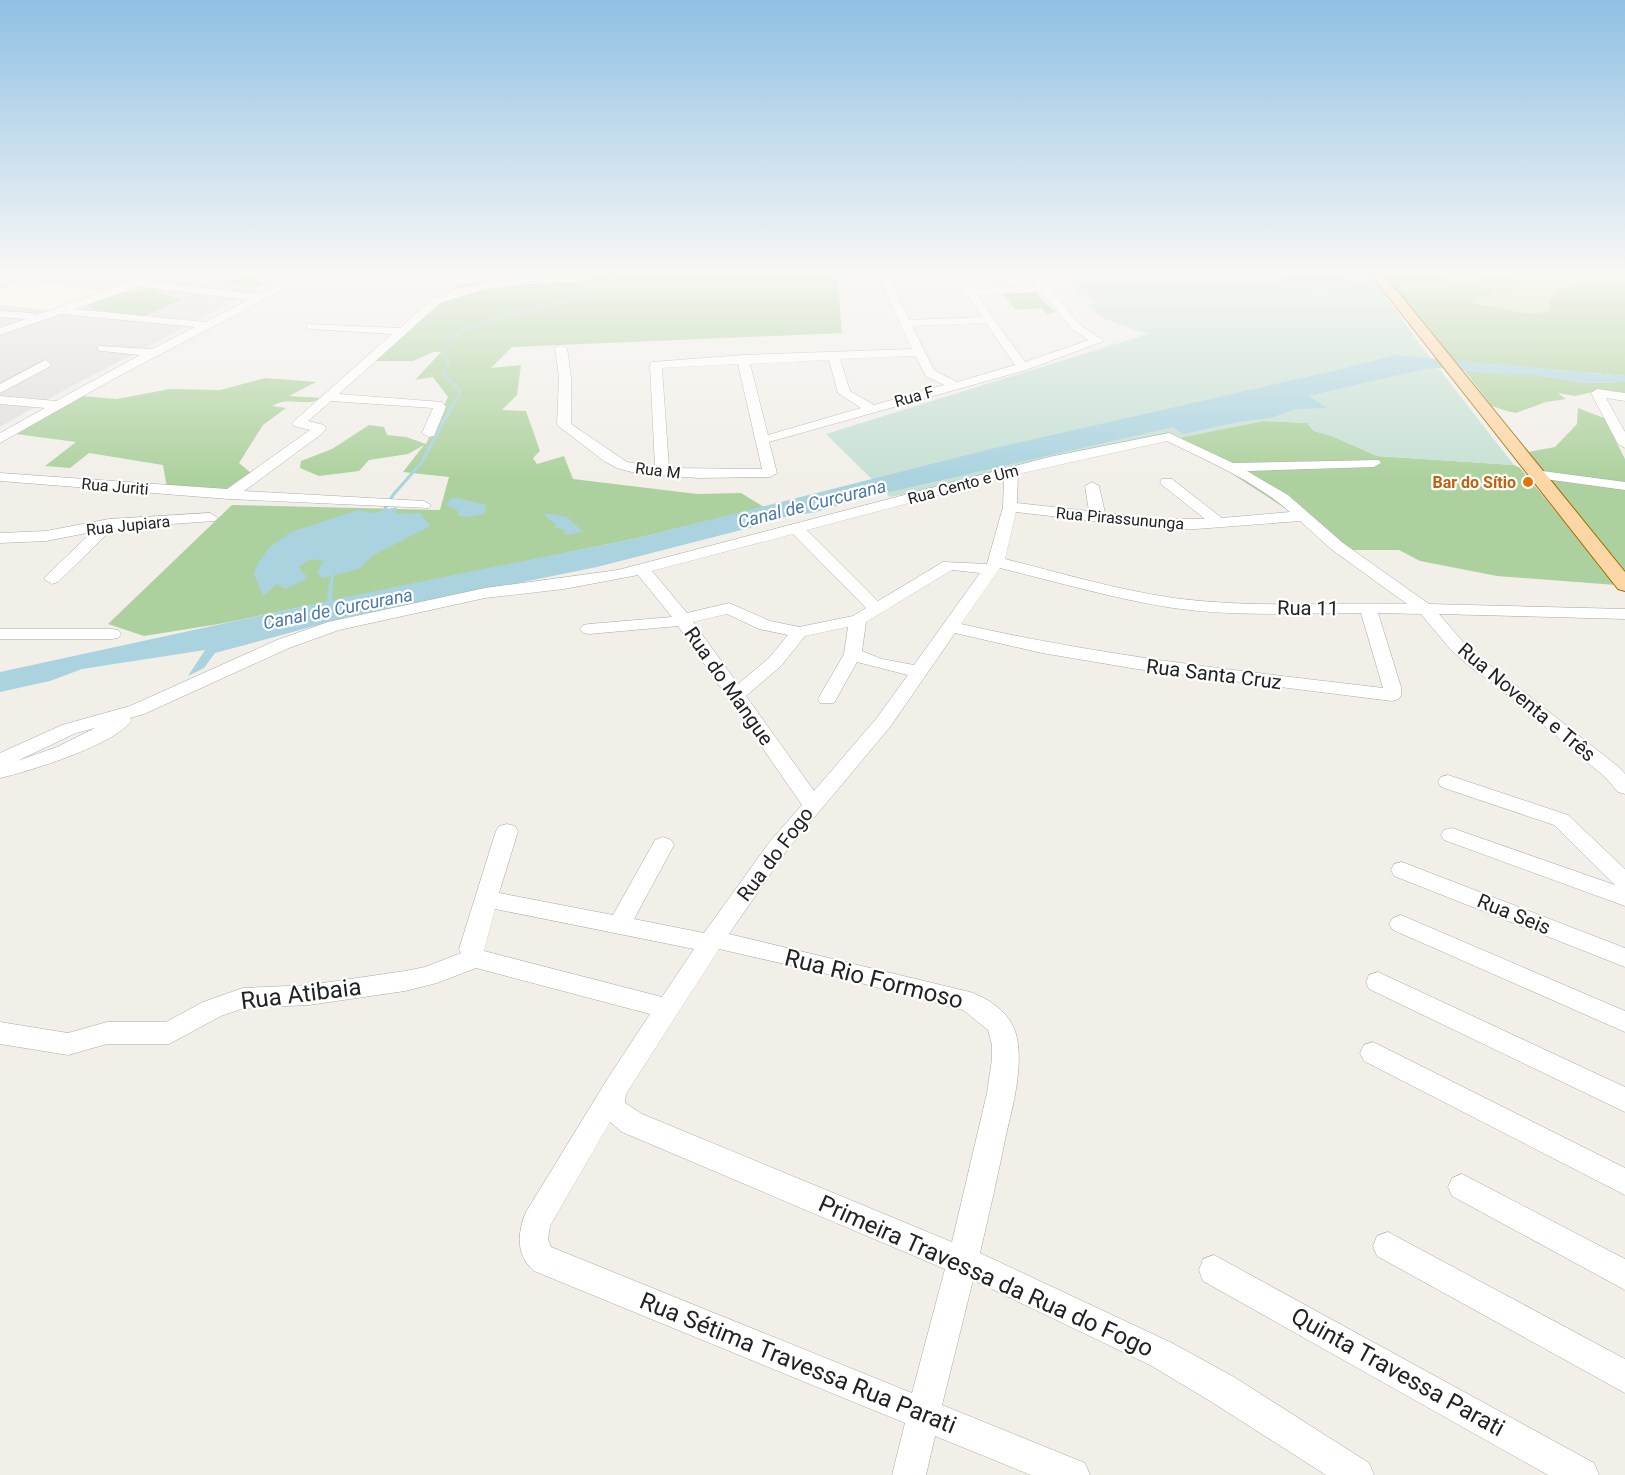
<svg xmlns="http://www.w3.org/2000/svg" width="1625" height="1475" viewBox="0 0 1625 1475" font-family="Roboto,sans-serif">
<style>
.residential{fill:#e0dfdf}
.education{fill:#ffffe5}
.grass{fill:#cdebb0}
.forest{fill:#add19e}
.wetland{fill:#c6e0d4}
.water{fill:#aad3df}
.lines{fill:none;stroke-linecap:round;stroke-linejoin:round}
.stream-far2{stroke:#aad3df;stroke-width:2}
.stream-far1{stroke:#aad3df;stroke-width:3}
.stream{stroke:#aad3df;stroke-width:4.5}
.minor-casing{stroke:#a9a9a9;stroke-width:1}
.major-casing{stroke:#a06b00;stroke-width:2}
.minor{fill:#fff;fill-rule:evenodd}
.major{fill:#fcd6a4;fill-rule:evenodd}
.food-dot{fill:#e8710a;stroke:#fff;stroke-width:2}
.labels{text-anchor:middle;stroke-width:4.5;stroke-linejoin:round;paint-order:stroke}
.far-street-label{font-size:16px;fill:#222;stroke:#fff}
.far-food-label{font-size:16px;font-weight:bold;fill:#c56008;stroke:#fff;text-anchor:end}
.far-water-label{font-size:18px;font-style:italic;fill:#4a7aab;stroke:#fff}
.street-label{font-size:20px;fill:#222;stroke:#fff}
.near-street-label{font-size:24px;fill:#222;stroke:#fff}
</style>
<rect width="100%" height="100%" fill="#f2efe9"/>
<path class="residential" d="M0,271H291L61,392L0,427Z"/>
<path class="education" d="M20,280L101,291L49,310L0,305V291Z"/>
<path class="grass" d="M1427,271H1625V283C1604,280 1568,287 1552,299L1551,307L1547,312L1530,314L1474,303L1475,298C1492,288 1503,292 1521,287C1510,273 1485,272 1473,285C1461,284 1448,282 1441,273Z"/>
<path class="forest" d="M679,271H837L842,333L512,347L491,368L521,365L517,395L502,410L526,411L540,451L533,458L537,464L564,456L573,479L697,494L741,493L764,507L638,538L219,624L144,636L108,624L232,505L440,510L449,477L403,472L424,445L408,454L369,460L359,471L319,476L300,468L301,461L332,449L369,425L384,427L387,435L406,437L426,444L448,397L433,377L415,380L441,352H433L413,361H370L459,284Z
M1382,271L1441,273L1448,278L1447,280L1473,285L1475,280C1489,275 1508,274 1521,283V288L1509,290H1492V292L1487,293L1489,295L1476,298L1474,303L1530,314L1547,312L1551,307L1549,302C1558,294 1555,292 1570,291L1568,286L1615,281L1625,283V376L1455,361Z
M257,272L265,273L253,281L267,282L257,287L217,284C231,278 242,279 257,272Z
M149,288L181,300L143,317L89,312L95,309L89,308L92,306L86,305L119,292H138Z
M1035,290L1043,301L1056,312L1047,314L1041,308L1016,310L1001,292Z
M1464,370L1509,375H1537L1585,383L1625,382V395L1601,390L1575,396L1558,393L1566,399L1546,402L1516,413L1507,411L1492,406Z
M265,378L316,382L289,396L322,398C306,408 289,395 272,406L286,408L263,425L239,463L251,473L228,492L167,488L163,465L89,453L70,468L45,466L76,442L16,434L80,396L117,399L170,389L220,390Z
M1578,408L1604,418L1625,459V484L1541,471L1528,452L1555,447L1577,424Z
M1263,421L1307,423L1314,431L1332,436L1377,456L1514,465L1520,468L1616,585L1497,576L1420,561L1399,550H1349L1177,438Z
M1545,478L1625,488V575Z"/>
<path class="wetland" d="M1061,271H1368L1422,347L1514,465L1377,456L1332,436L1314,431L1307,423L1263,421L890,497L826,434L1148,334L1104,319L1087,305L1099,302L1080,295Z"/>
<path class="water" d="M1255,271C1289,271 1328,266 1361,278L1349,279L1360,285L1351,288L1355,294C1320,293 1287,283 1255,271Z
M1395,355L1625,376V382L1585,383L1537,375H1509L1439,368L1424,369L1309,396L1327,408L1295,409L1271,418L1238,422L1183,434L1173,427L863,498L816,512L768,520L753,527L597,567L344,618L215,653L204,668L188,676L205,650L82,669L50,681L0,692V672L341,598L638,538L991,449L1346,368Z
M453,497L486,505L485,514L466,517L459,516L458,511L446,505Z
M397,507L396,514L420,513L430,526L372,556L359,569L322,578L317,572L324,561L311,559L298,567L308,578L285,589L277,584L263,596L254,574L258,563L270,547L291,532L358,510L373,513Z
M544,513L567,517L583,532L565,535L563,529L555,528L556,523L548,519Z"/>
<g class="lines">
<path class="stream-far2" d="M450,410L456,399L461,396L458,388L443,375L449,363L442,352L462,330L514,313L594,294"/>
<path class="stream-far1" d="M381,515L393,495L422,462L451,408
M331,586L333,572"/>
<path class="stream" d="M329,605L331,585"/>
<defs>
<path id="minor" d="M20,271H37L0,284V278Z
M160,271H176L151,282L258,294L292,277L260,271L390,272L385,275H311L117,377L0,443V433L45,408L0,404V396L56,401L140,355L102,351L98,350V346L152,349L195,327L61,314L0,335V328L26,319L0,317V311L32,313L37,315ZM140,286L144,287L248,300L205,322L75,309Z
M590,271L600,273L592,278L574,282L523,284L485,289L440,303L339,394L442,402L446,407L434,436L429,437L422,433L433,408L331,401L308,421L324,425L326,428L323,433L244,491L424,501L431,505L429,508L229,499L0,481V473L227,489L310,430L294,426L292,423L392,334L311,329L307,328V324L400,328L432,299L457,289L497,281L574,276Z
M876,271H886L909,320L982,317L950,271H960L973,289L1037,286L1025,271H1036L1080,325L1104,341L1026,370L769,442L777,473L770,477L699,478L639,474L617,468L604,461L557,425L559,377L555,348L561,345L567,348L571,377V424L627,462L655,467L650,365L652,362L743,355L912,349ZM1042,292L1072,329L1089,340L1025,362L977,295ZM986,323L1015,365L957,382L934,370L912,326ZM915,356L926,376L944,385L874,405L850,391L840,359ZM829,360L838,393L861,408L768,435L750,364ZM738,364L762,469L669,468L662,368Z
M224,272L228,273V277C216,283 196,284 185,277L190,274L214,276Z
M45,360L51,364L49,367L0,393V384Z
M1597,389L1625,393V401L1606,398L1625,432V448L1618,444L1591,393Z
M1169,433L1233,463L1379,460L1381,463L1374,467L1247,471L1288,495L1343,543L1429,604L1625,609V619L1439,614L1463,642L1481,658L1620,768L1625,774V794L1618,792L1606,778L1498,687L1469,666L1451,650L1421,614L1378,613L1401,687V695L1399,699L1392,701L1137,669L1042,653L955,633L890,727L787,850L729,934L970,992C990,999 1010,1013 1016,1034C1024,1065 1013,1105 1006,1135C998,1175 989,1214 980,1253L1172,1343L1234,1377L1369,1463L1374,1475H1326L1210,1401L1150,1365L973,1280L942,1405L1085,1463L1090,1475H1031L935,1436L926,1475H892L905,1423L534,1271C516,1256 517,1233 526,1212L608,1078L650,1014L476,968L437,983L405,991L309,1005L244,1008L221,1016L169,1044H107L68,1055L0,1044V1022L68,1033L107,1022H166L203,1002L243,988L309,985L405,971L425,967L461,953L459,949L496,831L499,826L507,824L515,826L518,831L499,893L613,915L655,840L663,837L671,840L674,845L634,919L704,933L771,840L802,805L678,626L589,634L583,633L580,629L583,625L589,624L672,617L638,575L564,589L485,598L339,630L289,648L144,714L130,718L132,720C115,745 30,771 0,778V753L62,725L130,706L277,640L328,622L485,588L618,570L1049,457ZM1167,441C1209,462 1255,481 1290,512L1222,518L1172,479H1162L1160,482L1162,485L1205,519H1163L1105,513L1099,486L1092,482L1085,486L1089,511L1017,503L1018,474ZM1004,478L1003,507L987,564L943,562L878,601L807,530ZM1016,512L1163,529H1196L1300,521L1331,549L1407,604C1332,603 1248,608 1174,598C1117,590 1061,573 1005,559ZM793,534L866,608L853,616L799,627L770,621L729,603L687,613L652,571ZM1000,568C1057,582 1115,599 1173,608C1235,617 1299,613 1361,613L1383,688C1241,671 1100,656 961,624ZM952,570L980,573L914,665L882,659L862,651L866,622ZM727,614L759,629L788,635L769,658L738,684L693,622ZM848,627L844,654L818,699L820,703H834L857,662L908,675L876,719L814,791L746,696L781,666L805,636ZM95,728L57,747L17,761L76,733ZM495,909L694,949L662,997L484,951ZM719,949L815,971L963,1010L988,1030L992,1045V1059L987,1093L952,1242L642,1114L625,1103L626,1094ZM610,1122L622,1132L945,1269L912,1393L551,1247L548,1239L550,1226Z
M1535,470L1625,482V490L1530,477L1528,474Z
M210,513L218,518L215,521L113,528L58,582L52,584L44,579L46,576L92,532L46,541L0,543V533L46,531L109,519Z
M0,629H112L118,630L121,634L118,638L112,639H0Z
M1448,775L1568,815L1625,869V906L1444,840L1441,835L1444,830L1452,828L1615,885L1554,825L1441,787L1438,782L1441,777Z
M1402,862L1625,948V967L1394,876L1391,870L1394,864Z
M1401,915L1625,1011V1032L1393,930L1389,924L1393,918Z
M1378,972L1625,1087V1112L1369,989L1366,982L1369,975Z
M1373,1042L1625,1168V1195L1364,1061L1360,1053L1364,1045Z
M1462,1174L1625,1259V1290L1452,1196L1448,1187L1452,1178Z
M1388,1232L1625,1359V1393L1377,1256L1373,1246L1377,1236Z
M1214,1255L1594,1463L1599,1475H1548L1203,1281L1199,1270L1203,1259Z"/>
<path id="major" d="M567,271H618C609,278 576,278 567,271Z
M1368,271H1381L1625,572V591L1618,589Z"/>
</defs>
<use href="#minor" class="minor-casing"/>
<use href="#major" class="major-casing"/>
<use href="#minor" class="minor"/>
<use href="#major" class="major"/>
</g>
<linearGradient id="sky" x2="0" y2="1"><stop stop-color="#8fc0e4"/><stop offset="0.57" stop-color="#f9f8f5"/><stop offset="1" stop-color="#f9f8f5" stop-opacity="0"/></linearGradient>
<rect width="1625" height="478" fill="url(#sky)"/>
<circle class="food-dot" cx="1528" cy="482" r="6"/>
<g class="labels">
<g class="far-street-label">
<text transform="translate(914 396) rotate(-16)" y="6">Rua F</text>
<text transform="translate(658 470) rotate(7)" y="6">Rua M</text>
<text transform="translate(963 484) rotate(-15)" y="6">Rua Cento e Um</text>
<text transform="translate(115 486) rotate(5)" y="6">Rua Juriti</text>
<text transform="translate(1120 518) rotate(5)" y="6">Rua Pirassununga</text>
<text transform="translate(128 525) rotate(-6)" y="6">Rua Jupiara</text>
</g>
<g class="far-food-label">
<text x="1516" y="488">Bar do Sítio</text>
</g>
<g class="far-water-label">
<text transform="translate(812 504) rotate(-14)" y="6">Canal de Curcurana</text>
<text transform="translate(338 609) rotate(-11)" y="6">Canal de Curcurana</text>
</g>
<g class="street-label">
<text transform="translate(1308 608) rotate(1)" y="7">Rua 11</text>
<text transform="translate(1214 674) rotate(7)" y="7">Rua Santa Cruz</text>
<text transform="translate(729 686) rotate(55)" y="7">Rua do Mangue</text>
<text transform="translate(1527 702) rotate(40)" y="7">Rua Noventa e Três</text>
<text transform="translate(775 854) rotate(-53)" y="7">Rua do Fogo</text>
<text transform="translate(1514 914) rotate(22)" y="7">Rua Seis</text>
</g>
<g class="near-street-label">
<text transform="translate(874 979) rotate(14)" y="8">Rua Rio Formoso</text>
<text transform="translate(301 994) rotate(-7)" y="8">Rua Atibaia</text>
<text transform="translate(986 1276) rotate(24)" y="8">Primeira Travessa da Rua do Fogo</text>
<text transform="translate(798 1363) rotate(22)" y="8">Rua Sétima Travessa Rua Parati</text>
<text transform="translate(1398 1372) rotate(29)" y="8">Quinta Travessa Parati</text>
</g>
</g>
</svg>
